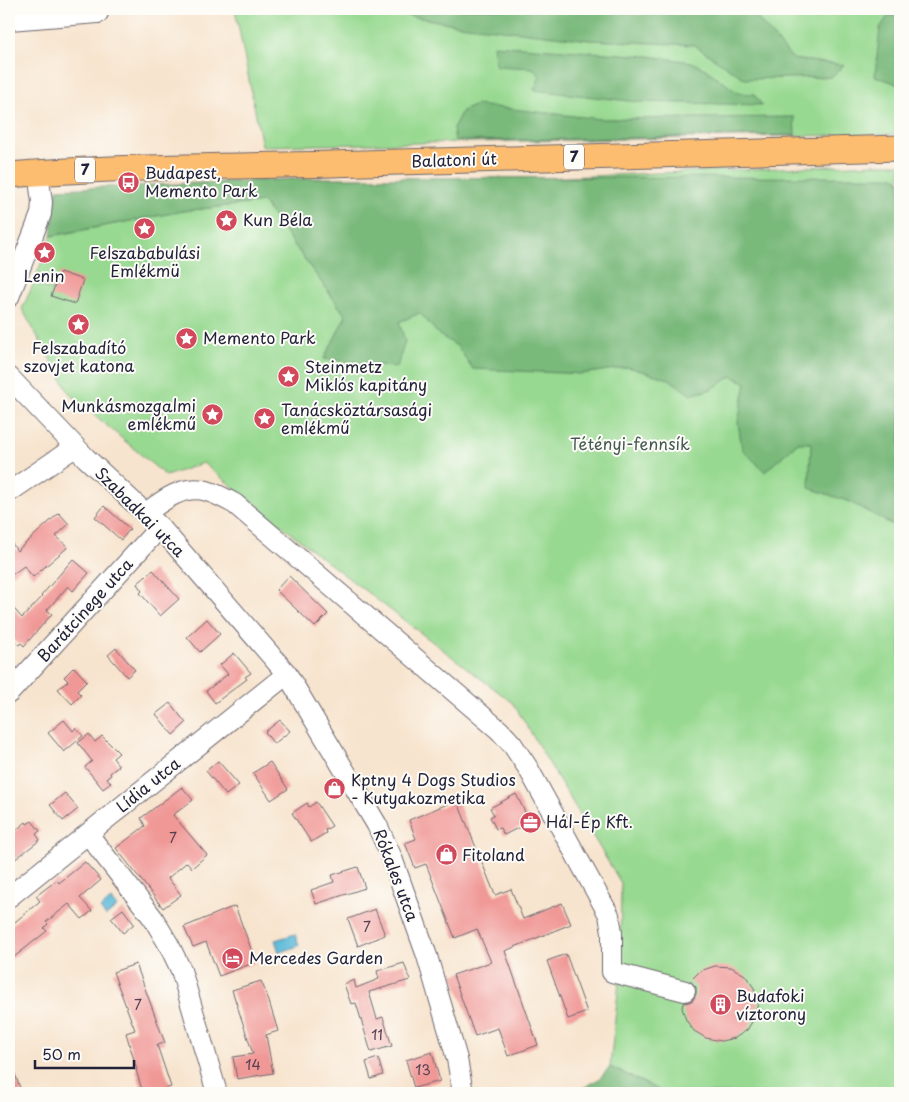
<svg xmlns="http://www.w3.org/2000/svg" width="909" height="1102" viewBox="0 0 909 1102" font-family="'Playpen Sans',sans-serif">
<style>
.green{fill:#97d990;stroke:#5c7e66}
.forest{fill:#79b97a;stroke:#4e6e5a}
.water{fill:#59b9d8;stroke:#3e6e8a}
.building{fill:#f09896}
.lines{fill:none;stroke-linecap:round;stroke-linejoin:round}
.minor-casing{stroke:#6d666e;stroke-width:22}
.major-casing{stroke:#6d666e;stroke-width:27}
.minor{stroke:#fff;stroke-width:20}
.major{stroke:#fcbd6f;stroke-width:25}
.labels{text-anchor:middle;stroke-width:4;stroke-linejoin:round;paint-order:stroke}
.number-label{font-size:14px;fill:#564052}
.shield{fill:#fdfcf7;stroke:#646373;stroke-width:1}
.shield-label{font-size:15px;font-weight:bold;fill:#22223b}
.street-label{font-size:16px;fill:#22223b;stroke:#fdfcf7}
.poi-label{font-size:16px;fill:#22223b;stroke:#fdfcf7;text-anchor:start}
.park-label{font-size:16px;fill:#455954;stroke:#fdfcf7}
</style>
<rect width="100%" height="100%" fill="#fdfcf7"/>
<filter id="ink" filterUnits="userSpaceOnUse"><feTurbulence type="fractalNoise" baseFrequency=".02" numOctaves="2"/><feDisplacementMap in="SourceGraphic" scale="10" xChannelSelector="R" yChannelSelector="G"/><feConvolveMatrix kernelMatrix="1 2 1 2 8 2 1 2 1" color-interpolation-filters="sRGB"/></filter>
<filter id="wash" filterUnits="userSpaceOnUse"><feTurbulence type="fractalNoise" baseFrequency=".0096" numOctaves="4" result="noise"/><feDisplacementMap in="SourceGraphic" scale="20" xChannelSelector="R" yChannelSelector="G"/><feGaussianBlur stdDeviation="1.12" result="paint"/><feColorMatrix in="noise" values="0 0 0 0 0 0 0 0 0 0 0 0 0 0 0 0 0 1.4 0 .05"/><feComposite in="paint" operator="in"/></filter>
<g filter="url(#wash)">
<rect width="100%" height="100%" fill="#f7e4ce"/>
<path class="green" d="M235,9H900V134L262,146Z
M877,164H900V1093H665L610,1067L620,973L621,883L513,703L326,561L203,463L166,476L70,394L22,309L34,283L52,290L55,281L37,274L51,236L183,211L263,202L346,316L324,359L470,181Z"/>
<path class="forest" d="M372,9H749L793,59L844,65L831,77L745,79L694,45L589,40L459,25Z
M900,15V85L875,76L880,28L888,16Z
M493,45L648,56L692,62L707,70L738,93L754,94L762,105L638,102L534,90L540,76L533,68L496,66Z
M476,105L601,119L794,117L795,135L455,141L453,128L462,111Z
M894,177L900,180V529L850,502L809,488L811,443H797L765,472L742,449L738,422L746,383L732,376L712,389L691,395L669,379L628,367L582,374L473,369L457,346L439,335L420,313L399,322L405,341L397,367L324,359L346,316L263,202L183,211L51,236L57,189L317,178Z
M610,1067L665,1093H574L599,1079Z"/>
<path class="water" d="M111,900L117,907L106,916L100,909Z
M295,934L299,946L279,952L275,940Z"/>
<g id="blocks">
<path class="building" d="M60,272L83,280L75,304L51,296Z
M104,506L130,529L121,540L95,517Z
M59,513L69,524L56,536L68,547L33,577L24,566L9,577V539L17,551Z
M73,559L89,573L73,591L68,586L47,610L52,614L24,646L21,643L19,645L9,636L12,630L9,626V603L22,618L42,597L41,596Z
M153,570L179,599L160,616L140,593L142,591L137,584Z
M289,576L328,614L315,627L276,590Z
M207,619L220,634L200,652L187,637Z
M116,648L135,670L127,677L108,655Z
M234,653L251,673L245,677L247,679L215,703L206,691L228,674L220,665Z
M74,667L87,681L77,691L81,695L72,704L58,689L68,681L64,677Z
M170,703L186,723L173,735L156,714Z
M64,720L73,731L76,728L83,736L64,752L48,733Z
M280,720L290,731L274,744L265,732Z
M89,734L95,742L102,736L119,753L113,758L119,766L110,773L111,775L107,778L111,783L103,789L85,767L92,761L78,743Z
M218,761L239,785L226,795L206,771Z
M270,762L288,789L271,800L253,773Z
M182,787L193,800L173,815L207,855L192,868L187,862L168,878L181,895L163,908L116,848L145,826L141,818Z
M65,793L78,809L63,821L50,805Z
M516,794L530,822L504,835L500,828L496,829L490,817L494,815L490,808Z
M457,800L495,895L511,889L523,919L562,903L571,924L505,951L538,1045L508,1056L498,1028L475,1036L453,975L491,962L477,929L455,938L426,864L415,868L405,843L416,839L409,820Z
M316,802L332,826L325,830L326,833L311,842L292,813L307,803L309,807Z
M32,821L40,831L36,834L40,840L9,864V836L26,822L27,824Z
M85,862L101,880L80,898L92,911L82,919L69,904L46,922L48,924L44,928L47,931L9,961V927L40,901L36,896L57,880L59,883Z
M358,867L365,888L316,904L311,890L334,882L332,875Z
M235,906L256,962L219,976L206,942L193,947L184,927Z
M123,909L134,924L123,933L111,918Z
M375,909L385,935L358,946L348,919Z
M566,954L587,1012L568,1019L547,961Z
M404,963L410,980L369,992L377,1019L383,1017L392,1046L371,1052L356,1003L351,1004L344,984L354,980L356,988L379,979L377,971Z
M136,964L165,1043L157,1045L171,1087L151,1093H143L136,1070H137L126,1033L135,1030L113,972Z
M715,966L731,967L745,975L754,988L758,1003L755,1017L747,1030L735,1038L721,1041L706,1038L694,1031L686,1020L682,1008L683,1003L689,1002L693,1000L696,994V987L690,981L700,971Z
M261,981L267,995L278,1031L266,1035L273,1073L237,1079L233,1057L253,1054L232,990Z
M432,1052L440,1081L414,1088L406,1060Z
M378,1058L383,1075L371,1079L366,1062Z
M9,1061H10L22,1093H9Z"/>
</g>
</g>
<g filter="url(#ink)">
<use href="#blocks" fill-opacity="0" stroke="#6d666e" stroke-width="1"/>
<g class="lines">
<defs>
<path id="minor" d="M9,20L98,13L97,9
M9,297L41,214L42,202L38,173
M9,377L86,458L160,527L287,674L377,825L392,858L427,956L457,1059L463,1093
M9,492L75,447
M146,513C163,500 184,484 207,491C217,494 226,499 235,504L499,730L512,744L528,768L609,915L612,932V972L685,991
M9,693L160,527
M88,834L153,918L169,945L181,970L217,1093
M9,897L287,674"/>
<path id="major" d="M9,175C116,166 224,167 331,164C521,159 711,153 900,148"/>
</defs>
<use href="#minor" class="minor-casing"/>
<use href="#major" class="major-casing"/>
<use href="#minor" class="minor"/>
<use href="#major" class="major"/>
</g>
</g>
<defs>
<symbol id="bus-disc" viewBox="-11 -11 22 22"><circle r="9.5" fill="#d1495b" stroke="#fdfcf7"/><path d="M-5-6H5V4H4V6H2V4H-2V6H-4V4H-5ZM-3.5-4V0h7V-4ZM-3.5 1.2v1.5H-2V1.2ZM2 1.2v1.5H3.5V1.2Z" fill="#fff"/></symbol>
<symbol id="sight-disc" viewBox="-11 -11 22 22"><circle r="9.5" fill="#d1495b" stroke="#fdfcf7"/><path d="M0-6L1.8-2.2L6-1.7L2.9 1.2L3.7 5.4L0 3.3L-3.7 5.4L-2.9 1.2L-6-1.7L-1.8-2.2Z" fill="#fff"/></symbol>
<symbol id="shop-disc" viewBox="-11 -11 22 22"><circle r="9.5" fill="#d1495b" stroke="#fdfcf7"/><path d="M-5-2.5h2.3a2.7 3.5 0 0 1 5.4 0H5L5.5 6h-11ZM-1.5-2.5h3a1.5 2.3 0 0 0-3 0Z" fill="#fff"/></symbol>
<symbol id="office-disc" viewBox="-11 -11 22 22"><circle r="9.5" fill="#d1495b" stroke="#fdfcf7"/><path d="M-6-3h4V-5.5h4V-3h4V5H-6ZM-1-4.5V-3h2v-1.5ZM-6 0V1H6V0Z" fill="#fff"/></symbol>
<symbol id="hotel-disc" viewBox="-11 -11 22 22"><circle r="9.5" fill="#d1495b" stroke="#fdfcf7"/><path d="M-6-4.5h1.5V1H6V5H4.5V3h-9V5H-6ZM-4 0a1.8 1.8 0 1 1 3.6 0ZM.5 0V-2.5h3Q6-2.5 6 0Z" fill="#fff"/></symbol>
<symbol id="building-disc" viewBox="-11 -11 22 22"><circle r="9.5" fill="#d1495b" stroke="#fdfcf7"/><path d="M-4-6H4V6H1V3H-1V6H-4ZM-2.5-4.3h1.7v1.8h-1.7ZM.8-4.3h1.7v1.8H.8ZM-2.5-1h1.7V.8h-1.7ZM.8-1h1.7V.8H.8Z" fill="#fff"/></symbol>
</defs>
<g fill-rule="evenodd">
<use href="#bus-disc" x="116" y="170" width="25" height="25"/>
<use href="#sight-disc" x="214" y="208" width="25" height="25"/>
<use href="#sight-disc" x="132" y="216" width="25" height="25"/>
<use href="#sight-disc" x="32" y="240" width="25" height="25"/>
<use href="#sight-disc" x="66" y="312" width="25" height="25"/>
<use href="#sight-disc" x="174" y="326" width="25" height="25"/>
<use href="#sight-disc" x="276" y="364" width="25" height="25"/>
<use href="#sight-disc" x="200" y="402" width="25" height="25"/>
<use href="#sight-disc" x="252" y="406" width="25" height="25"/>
<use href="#shop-disc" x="322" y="776" width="25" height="25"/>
<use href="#office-disc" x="518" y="810" width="25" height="25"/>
<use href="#shop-disc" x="434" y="842" width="25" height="25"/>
<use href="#hotel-disc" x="220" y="946" width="25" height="25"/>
<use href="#building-disc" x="708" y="992" width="25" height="25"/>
</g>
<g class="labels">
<g class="number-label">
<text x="173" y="843">7</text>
<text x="367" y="932">7</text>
<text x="138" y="1010">7</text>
<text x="377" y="1040">11</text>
<text x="253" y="1070">14</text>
<text x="423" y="1075">13</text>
</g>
<g class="shield">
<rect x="564" y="144.5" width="20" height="25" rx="4"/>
<rect x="75" y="157.5" width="20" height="25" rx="4"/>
</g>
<g class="shield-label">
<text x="574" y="162">7</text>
<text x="85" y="175">7</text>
</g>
<g class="street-label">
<text transform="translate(454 160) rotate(-2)" y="6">Balatoni út</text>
<text transform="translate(140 512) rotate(45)" y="6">Szabadkai utca</text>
<text transform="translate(85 610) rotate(-48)" y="6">Barátcinege utca</text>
<text transform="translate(148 785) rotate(-39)" y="6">Lídia utca</text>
<text transform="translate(396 875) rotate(69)" y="6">Rókales utca</text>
</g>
<g class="poi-label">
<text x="145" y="179">Budapest,<tspan x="145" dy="18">Memento Park</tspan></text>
<text x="243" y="226">Kun Béla</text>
<text x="145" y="259" text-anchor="middle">Felszababulási<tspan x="145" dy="18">Emlékmü</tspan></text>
<text x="44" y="282" text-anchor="middle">Lenin</text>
<text x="203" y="344">Memento Park</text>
<text x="79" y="354" text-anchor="middle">Felszabadító<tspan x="79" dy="18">szovjet katona</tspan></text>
<text x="305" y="373">Steinmetz<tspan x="305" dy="18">Miklós kapitány</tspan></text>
<text x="196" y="412" text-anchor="end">Munkásmozgalmi<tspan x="196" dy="18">emlékmű</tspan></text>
<text x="281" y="416">Tanácsköztársasági<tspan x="281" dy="18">emlékmű</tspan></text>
<text x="351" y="786">Kptny 4 Dogs Studios<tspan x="351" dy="18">- Kutyakozmetika</tspan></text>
<text x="546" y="828">Hál-Ép Kft.</text>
<text x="462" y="861">Fitoland</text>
<text x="249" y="964">Mercedes Garden</text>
<text x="736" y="1002">Budafoki<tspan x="736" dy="18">víztorony</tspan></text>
</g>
<g class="park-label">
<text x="630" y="450">Tétényi-fennsík</text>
</g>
</g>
<rect width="909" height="1102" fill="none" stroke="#fdfcf7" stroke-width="30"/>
<path d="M35 1060v8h99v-8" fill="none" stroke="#22223b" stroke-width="2.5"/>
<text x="42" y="1060" font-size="15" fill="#22223b" stroke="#fdfcf7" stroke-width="4" paint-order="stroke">50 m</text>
</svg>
